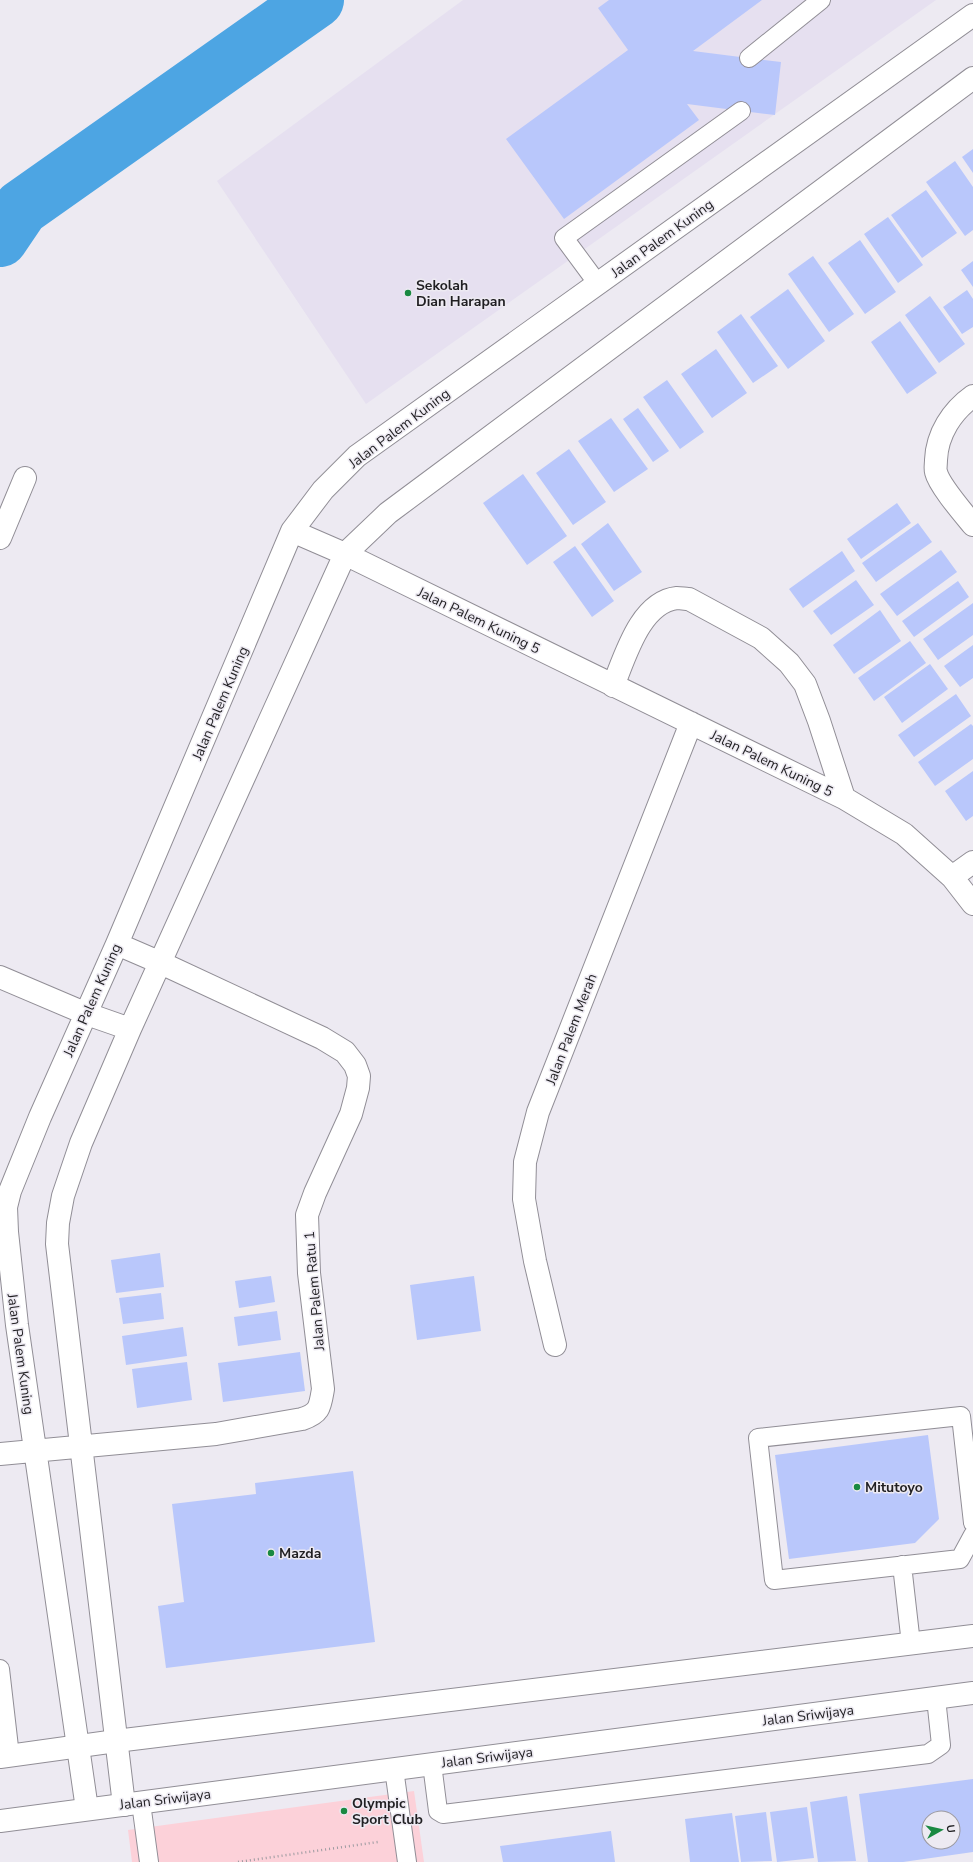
<svg xmlns="http://www.w3.org/2000/svg" width="973" height="1862" viewBox="0 0 973 1862" font-family="'Nunito Sans',sans-serif">
<style>
.built{fill:#e6e0f0}
.green{fill:#fcd1d9}
.lines{fill:none;stroke-linecap:round;stroke-linejoin:round}
.river{stroke:#4da5e3;stroke-width:56}
.building{fill:#b9c7fb;fill-rule:evenodd}
.service-casing{stroke:#918e96;stroke-width:20}
.minor-casing{stroke:#918e96;stroke-width:24}
.tertiary-casing{stroke:#918e96;stroke-width:24}
.path{stroke:#9c9aa0;stroke-width:2.5;stroke-dasharray:1 3;stroke-linecap:butt}
.service{stroke:#fff;stroke-width:18}
.minor{stroke:#fff;stroke-width:22}
.tertiary{stroke:#fff;stroke-width:22}
.poi-dot{fill:#198941;stroke:#edeaf2;stroke-width:1.5}
.labels{text-anchor:middle;stroke-width:3;stroke-linejoin:round;paint-order:stroke}
.street-label{font-size:14px;fill:#201f22;stroke:#edeaf2}
.poi-label{font-size:14px;font-weight:bold;fill:#201f22;stroke:#edeaf2;text-anchor:start}
</style>
<rect width="100%" height="100%" fill="#edeaf2"/>
<path class="built" d="M463,0H936L366,404L217,181Z"/>
<path class="green" d="M414,1791L424,1862H132L128,1830Z"/>
<g class="lines">
<path class="river" d="M0,239L21,208L316,0"/>
</g>
<path class="building" d="M609,0H762L693,51L781,62L775,115L687,104L699,120L564,219L506,139L628,50L598,8Z
M973,149V173L962,157Z
M955,161L973,187V230L965,236L926,182Z
M926,190L957,233L922,258L891,215Z
M888,217L923,265L898,283L864,234Z
M860,240L896,292L865,314L828,263Z
M813,256L854,314L829,332L788,274Z
M973,261V287L961,270Z
M788,289L825,341L788,369L750,317Z
M967,290L973,299V327L962,334L943,307Z
M930,296L965,344L939,363L905,315Z
M741,314L778,366L753,383L717,332Z
M900,321L937,373L907,394L871,342Z
M716,349L747,393L712,418L681,374Z
M667,380L704,432L680,449L643,397Z
M638,408L669,451L653,462L623,419Z
M611,418L648,469L614,492L578,441Z
M569,449L606,502L573,525L536,473Z
M523,474L567,536L527,565L483,503Z
M897,503L911,523L861,559L847,539Z
M608,523L642,572L614,591L581,544Z
M918,523L932,542L876,582L862,563Z
M575,546L614,601L592,617L553,562Z
M941,550L957,572L897,616L880,594Z
M842,551L855,571L803,608L789,589Z
M856,580L874,605L831,635L813,611Z
M958,581L969,597L914,637L902,621Z
M973,603V635L938,660L923,639Z
M880,610L901,641L854,674L833,645Z
M910,641L926,663L874,701L858,678Z
M973,645V678L960,687L944,666Z
M930,664L948,689L902,723L884,697Z
M956,694L971,716L914,757L898,735Z
M971,724L973,726V759L935,786L918,762Z
M973,771V816L966,821L945,791Z
M160,1253L164,1287L116,1293L111,1260Z
M271,1276L275,1302L239,1308L235,1281Z
M474,1276L481,1331L417,1340L410,1285Z
M161,1293L164,1319L123,1324L119,1298Z
M277,1311L281,1340L238,1346L234,1317Z
M183,1327L187,1356L126,1365L122,1336Z
M300,1352L305,1391L223,1402L218,1363Z
M187,1362L192,1400L137,1408L132,1369Z
M928,1435L939,1519L915,1543L789,1559L775,1455Z
M353,1471L375,1642L166,1668L158,1606L184,1602L172,1504L256,1494L255,1483Z
M973,1779V1852L903,1862H868L859,1794ZM929,1818H953V1842H929Z
M847,1796L856,1861L818,1862L810,1802Z
M807,1807L814,1858L777,1862L770,1812Z
M766,1812L772,1861L741,1862L735,1816Z
M732,1813L739,1862H690L685,1819Z
M611,1831L615,1862H503L500,1846Z"/>
<g class="lines">
<defs>
<path id="service" d="M749,58L821,0
M598,284L564,238L741,111
M973,1523L961,1416L758,1438L774,1580L960,1559L973,1535
M902,1565L911,1644
M0,1669L10,1756
M432,1764L438,1811L443,1814L928,1754L941,1745L936,1698
M394,1769L407,1862
M141,1803L149,1862"/>
<path id="minor" d="M973,396C952,411 937,434 936,460C936,464 935,469 936,472C939,485 964,514 973,525
M292,531L345,554L844,798L904,834L952,877L973,904
M0,538L25,478
M613,686C625,657 640,602 677,598C681,598 685,599 689,599L761,638L789,663L805,684L819,721L844,798
M952,877L973,862
M0,977L87,1014L130,1029
M555,1345L535,1261L524,1199L525,1162L538,1112L691,723
M0,1454L216,1434L302,1419C320,1413 320,1407 323,1389L309,1273L307,1215L315,1193L351,1114L358,1088L359,1076L355,1065L345,1052L322,1038L161,963L117,944
M124,1805L57,1244L58,1223L63,1196L81,1143L130,1029L345,554L388,513L973,78
M87,1809L17,1325L7,1232L6,1207L10,1191L40,1117L117,944L292,531L323,490L357,456L973,15"/>
<path id="tertiary" d="M0,1757L116,1741L973,1636
M0,1821L973,1693"/>
</defs>
<use href="#service" class="service-casing"/>
<use href="#minor" class="minor-casing"/>
<use href="#tertiary" class="tertiary-casing"/>
<path class="path" d="M238,1862L378,1842"/>
<use href="#service" class="service"/>
<use href="#minor" class="minor"/>
<use href="#tertiary" class="tertiary"/>
</g>
<g class="poi-dot">
<circle cx="408" cy="293" r="4"/>
<circle cx="857" cy="1487" r="4"/>
<circle cx="271" cy="1553" r="4"/>
<circle cx="344" cy="1811" r="4"/>
</g>
<g class="labels">
<g class="street-label">
<text transform="translate(662 238) rotate(-36)" y="5">Jalan Palem Kuning</text>
<text transform="translate(399 428) rotate(-37)" y="5">Jalan Palem Kuning</text>
<text transform="translate(479 620) rotate(26)" y="5">Jalan Palem Kuning 5</text>
<text transform="translate(220 703) rotate(-67)" y="5">Jalan Palem Kuning</text>
<text transform="translate(772 763) rotate(26)" y="5">Jalan Palem Kuning 5</text>
<text transform="translate(92 1000) rotate(-66)" y="5">Jalan Palem Kuning</text>
<text transform="translate(571 1029) rotate(-69)" y="5">Jalan Palem Merah</text>
<text transform="translate(314 1291) rotate(-95)" y="5">Jalan Palem Ratu 1</text>
<text transform="translate(21 1354) rotate(82)" y="5">Jalan Palem Kuning</text>
<text transform="translate(808 1715) rotate(-7)" y="5">Jalan Sriwijaya</text>
<text transform="translate(487 1757) rotate(-7)" y="5">Jalan Sriwijaya</text>
<text transform="translate(165 1799) rotate(-7)" y="5">Jalan Sriwijaya</text>
</g>
<g class="poi-label">
<text x="416" y="290">Sekolah<tspan x="416" dy="16">Dian Harapan</tspan></text>
<text x="865" y="1492">Mitutoyo</text>
<text x="279" y="1558">Mazda</text>
<text x="352" y="1808">Olympic<tspan x="352" dy="16">Sport Club</tspan></text>
</g>
</g>
<g transform="translate(941 1830) rotate(82)"><circle r="19" fill="#edeaf2" stroke="#9b999f"/>
<path d="M0-3L7 15L0 10L-7 15Z" fill="#198941"/>
<text y="-6" font-size="11" font-weight="bold" text-anchor="middle" fill="#201f22">U</text>
</g>
</svg>
